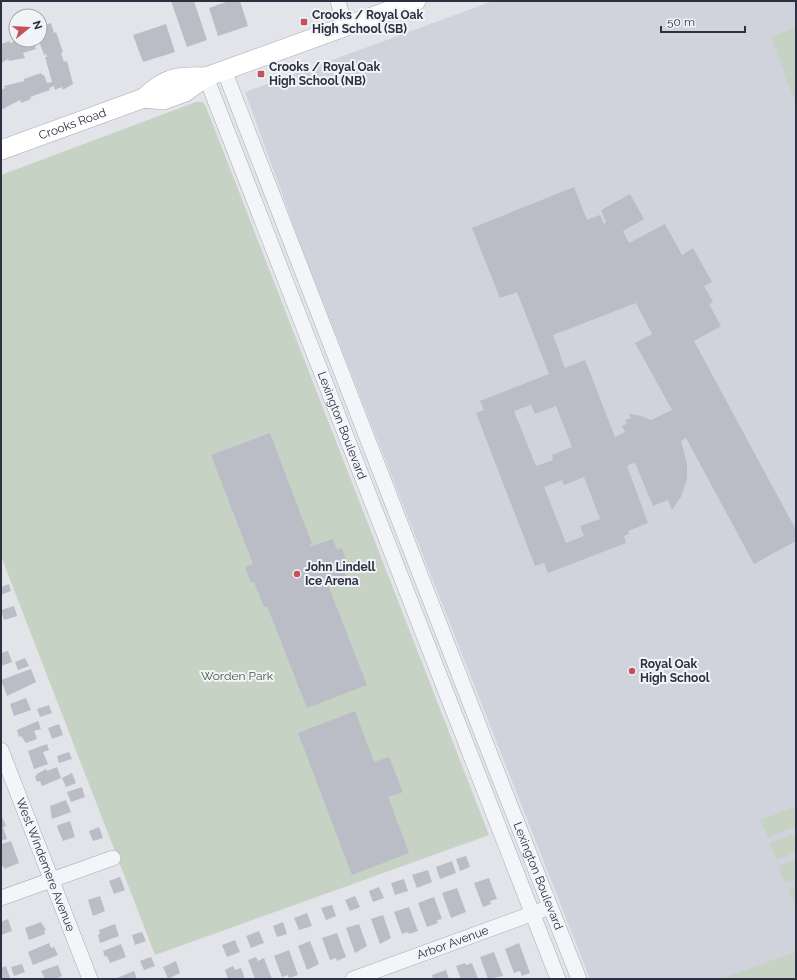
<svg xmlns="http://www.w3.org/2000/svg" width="797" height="980" viewBox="0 0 797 980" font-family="Raleway,sans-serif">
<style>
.built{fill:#d0d3db}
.green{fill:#c6d2c4}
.building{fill:#babdc6;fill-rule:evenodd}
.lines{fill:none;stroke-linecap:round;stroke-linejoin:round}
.minor-casing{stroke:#a7abb3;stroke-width:16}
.major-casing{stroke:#a2a8b4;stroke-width:20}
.minor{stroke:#f4f5f8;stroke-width:15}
.major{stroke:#fff;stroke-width:19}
.poi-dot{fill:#c3525b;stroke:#f1f3f7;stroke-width:1.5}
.labels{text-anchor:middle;stroke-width:4;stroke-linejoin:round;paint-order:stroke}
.poi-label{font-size:12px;font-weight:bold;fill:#2b3140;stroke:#f1f3f7;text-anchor:start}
.street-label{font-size:12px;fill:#2b3140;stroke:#f1f3f7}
.park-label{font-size:12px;fill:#3e5a3a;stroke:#f1f3f7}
</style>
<rect width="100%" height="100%" fill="#e2e4e9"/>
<path class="built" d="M493,1H796V974L782,979H590L303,251L245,92Z"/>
<path class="green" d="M796,27V105L771,37Z
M196,102H203L206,107L489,835L155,955L1,556V175Z
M796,806V826L768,837L760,820Z
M796,833V852L776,860L769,843Z
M796,859V879L785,883L778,866Z
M796,885V905H795L788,889Z
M796,952V979H720Z"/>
<path class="building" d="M171,1H194L207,40L187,47Z
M229,1H240L248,26L218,36L209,8Z
M51,23L54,33L56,32L63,52L61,53L64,62L67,61L73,84L63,90L62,87L55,90L54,86L49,88L50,90L30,97L31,99L21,103L20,100L1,110V90L5,88L4,86L24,81V79L41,73L42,75H44L47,83L52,82L45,57H47L46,54L44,55L39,41H41L40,27Z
M166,24L175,52L143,62L133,35Z
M18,40H33L36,49L23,53L25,58L9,61L8,59L1,63V44L9,41L10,43Z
M574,187L587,220L600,215L604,224L606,222L601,210L630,194L644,219L623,231L629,243L665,224L682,255L693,248L712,282L704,286L713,302L709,304L721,326L694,341L796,530V541L754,564L686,438L681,441L687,463V479L681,497L672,510L668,500L653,506L635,463L631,464L627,466L648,523L628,531L629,534L624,536L626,543L548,573L544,563L535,566L476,413L484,410L480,401L549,374L517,292L500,298L472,228ZM636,303L652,334L635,343L672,410L651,420L641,416L629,414L631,418L625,420L627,424L622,426L625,432L615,437L585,360L565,368L553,335ZM531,405L535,414L556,406L572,447L552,455L553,460L536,466L514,411ZM584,477L600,519L580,526L584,536L566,543L544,487L562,480L564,485Z
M270,433L312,544L309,545V547L333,539L337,550L342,548L349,568L344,570L347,578L328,585L367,685L307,708L267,606L264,607L254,582L251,583L245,567L253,564L211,455Z
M9,584L11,591L1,595V587Z
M14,606L17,616L4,620L1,610Z
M8,651L12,662L1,666V653Z
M25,658L29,666L18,670L15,662Z
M31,669L36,682L7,696L1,680Z
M26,698L31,710L14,716L10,704Z
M49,705L52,713L40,717L37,709Z
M355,711L374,762L389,757L403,792L388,797L409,853L352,875L298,733Z
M38,721L41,729L34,731L37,739L26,743L21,736L19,737L17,730Z
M59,724L63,735L52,739L48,728Z
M47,744L49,750L43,752L48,764L34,769L28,751Z
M69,752L72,759L59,763L57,756Z
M57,767L61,778L42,786L40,781L37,782L35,776L37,775V774L46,769L47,771Z
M72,773L76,783L66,787L62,778Z
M82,787L85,797L71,802L67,792Z
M66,800L71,812L52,819L50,806Z
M2,817L6,826L3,827L7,839L1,841Z
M70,821L75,837L63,841L57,827L58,825Z
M99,827L103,838L93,841L89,831Z
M11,841L19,863L4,869L3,866H1V844Z
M466,856L470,867L460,871L456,859Z
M452,861L456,873L440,879L436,867Z
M428,870L432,882L417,888L412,875Z
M120,877L125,890L114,894L109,881Z
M489,878L497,899L490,901L491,904L483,907L474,883Z
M404,879L408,891L395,895L391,883Z
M379,887L384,898L373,902L369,891Z
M457,888L466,912L451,918L442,893Z
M100,896L105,911L93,916L88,900Z
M355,896L360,907L350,911L345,900Z
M434,897L442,919L437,920L438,923L427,927L418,903Z
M332,905L336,916L326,920L321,908Z
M409,907L418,931L409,934L408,932L402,934L394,912Z
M307,913L312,926L299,930L294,918Z
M383,915L391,938L380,944L371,919Z
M8,919L12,931L1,935V922Z
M41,922L46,930L44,931L45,934L29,940L25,928Z
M283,922L287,934L277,937L273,926Z
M115,924L119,936L100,943L98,935L100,934L99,930Z
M359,924L367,946L355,953L346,928Z
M259,931L264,943L251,948L246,936Z
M142,932L146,941L135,945L132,935Z
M337,933L346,957L337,961L336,958L330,960L322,938Z
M235,940L240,952L227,957L222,945Z
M310,941L319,964L307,970L298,946Z
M49,943L51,948L54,947L58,955L33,965L28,952Z
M519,943L530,973L522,976L520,971L514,973L505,949Z
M121,944L126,957L110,963L107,956L105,957L103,951Z
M289,950L298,975L289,978L288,975L282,977L274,956Z
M494,952L503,976L488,979L480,957Z
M151,957L155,966L144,970L140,961Z
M256,957L258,961L264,958L272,979H255L248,960Z
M176,961L180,973L168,979L163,967Z
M465,963L466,965L472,963L478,979H461L456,966Z
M22,964L25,972L14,976L11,967Z
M58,965L62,976L55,979H45L41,971Z
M6,966L10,978L1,979V968Z
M233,966L235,970L241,968L245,979H228L225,970Z
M446,970L449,979H433L432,975Z
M134,971L137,979H117V978Z"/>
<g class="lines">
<defs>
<g id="minor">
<path d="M338,1L345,26"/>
<path id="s1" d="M224,70L497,772L579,979"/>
<path id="s2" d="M206,77L558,979"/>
<path id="s3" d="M1,750L90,979"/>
<path d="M1,898L113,858"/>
<path id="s4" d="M353,979L542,910"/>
</g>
<g id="major">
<path d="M144,98C165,77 177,76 206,77"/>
<path id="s5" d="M1,150L144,98L163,100L185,92L206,77L416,1"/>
</g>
</defs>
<use href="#minor" class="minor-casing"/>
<use href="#major" class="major-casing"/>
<use href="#minor" class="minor"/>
<use href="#major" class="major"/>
</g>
<g class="poi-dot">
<rect x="300" y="18" width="8" height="8" rx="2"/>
<rect x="257" y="70" width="8" height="8" rx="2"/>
<circle cx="297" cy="574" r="4"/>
<circle cx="632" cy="671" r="4"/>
</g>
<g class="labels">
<g class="poi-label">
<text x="312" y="19">Crooks / Royal Oak<tspan x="312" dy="14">High School (SB)</tspan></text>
<text x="269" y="71">Crooks / Royal Oak<tspan x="269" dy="14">High School (NB)</tspan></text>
<text x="305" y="571">John Lindell<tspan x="305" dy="14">Ice Arena</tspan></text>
<text x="640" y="668">Royal Oak<tspan x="640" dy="14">High School</tspan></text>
</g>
<g class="street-label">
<text dy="4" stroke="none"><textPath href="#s5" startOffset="76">Crooks Road</textPath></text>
<text dy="4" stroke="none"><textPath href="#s2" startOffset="374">Lexington Boulevard</textPath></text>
<text dy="4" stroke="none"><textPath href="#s3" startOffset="123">West Windemere Avenue</textPath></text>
<text dy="4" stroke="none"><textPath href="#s1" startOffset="865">Lexington Boulevard</textPath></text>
<text dy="4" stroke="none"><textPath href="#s4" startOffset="106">Arbor Avenue</textPath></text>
</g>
<g class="park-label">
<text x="237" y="680">Worden Park</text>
</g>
</g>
<rect width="797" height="980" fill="none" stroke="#2b3140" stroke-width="4"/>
<g transform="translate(28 28) rotate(72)"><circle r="19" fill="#f1f3f7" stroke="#a2a5ae"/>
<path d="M0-3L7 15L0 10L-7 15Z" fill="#c3525b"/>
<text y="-6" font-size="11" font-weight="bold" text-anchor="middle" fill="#2b3140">N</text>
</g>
<path d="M661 26v6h84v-6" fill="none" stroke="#2b3140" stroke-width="2"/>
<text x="667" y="26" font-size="12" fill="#2b3140" stroke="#f1f3f7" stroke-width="3" paint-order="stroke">50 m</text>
</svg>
